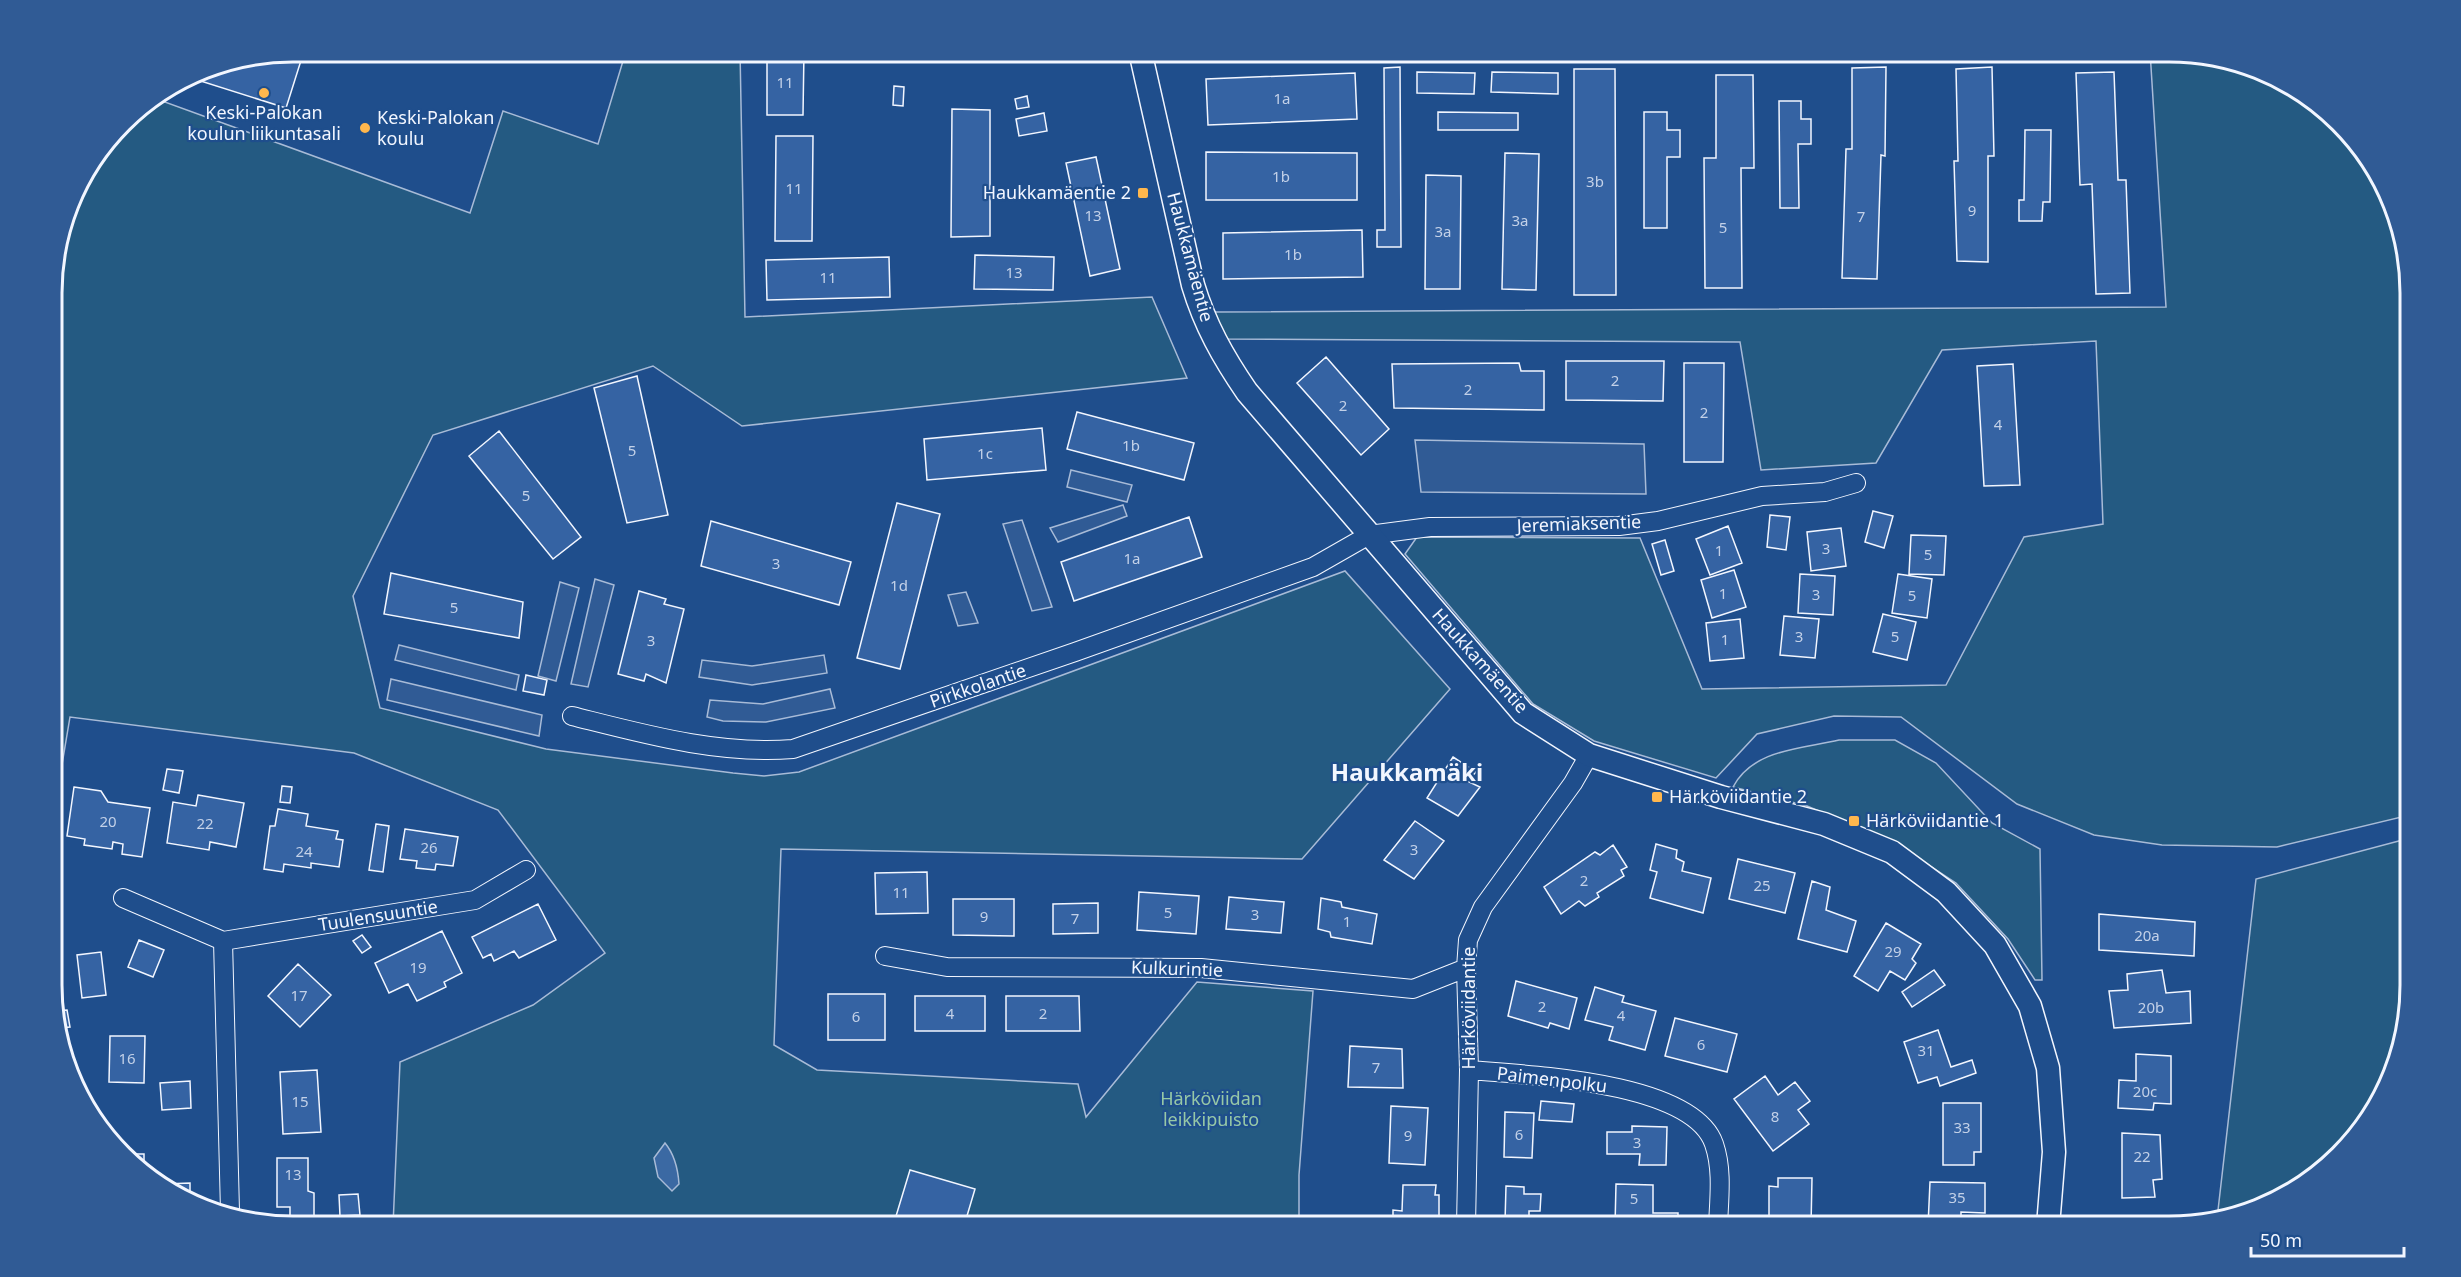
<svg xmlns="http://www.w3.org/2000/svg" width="2461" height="1277" viewBox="0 0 2461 1277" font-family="'Noto Sans',sans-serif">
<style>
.green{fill:#245a82;stroke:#a8bbd7;stroke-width:1.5}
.parking{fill:#305b95;stroke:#a8bbd7;stroke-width:1.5}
.water{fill:#3b69a3;stroke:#a8bbd7;stroke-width:1.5}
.building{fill:#3563a3;stroke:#f2f6ff;stroke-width:1.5}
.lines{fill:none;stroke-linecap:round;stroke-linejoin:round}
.minor-casing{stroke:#f2f6ff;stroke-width:20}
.tertiary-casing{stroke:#f2f6ff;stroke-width:25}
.minor{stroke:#1f4e8c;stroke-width:18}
.tertiary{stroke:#1f4e8c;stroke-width:22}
.poi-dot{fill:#ffb74d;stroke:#1f4e8c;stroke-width:2}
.labels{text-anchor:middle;stroke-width:4.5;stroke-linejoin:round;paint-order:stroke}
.number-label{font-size:15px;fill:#c3d1e8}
.poi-label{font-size:18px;fill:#f2f6ff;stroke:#1f4e8c;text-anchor:start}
.street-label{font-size:18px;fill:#f2f6ff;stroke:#1f4e8c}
.park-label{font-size:18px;fill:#97c8a6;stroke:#1f4e8c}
.district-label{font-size:24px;font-weight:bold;fill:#f2f6ff;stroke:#1f4e8c}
.rim{fill:none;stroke:#f2f6ff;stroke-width:3}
</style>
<rect width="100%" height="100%" fill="#1f4e8c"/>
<path class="green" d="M626,51H740L745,317L1152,297L1187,378L742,426L653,366L433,435L353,596L380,708L546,749L733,773L764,776L799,772L1345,571L1450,689L1302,859L781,849L774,1045L817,1070L1078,1084L1086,1117L1197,982L1313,991L1299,1175V1226H393L400,1062L533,1005L605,953L498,810L354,753L70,717L53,818L52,276L76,185L133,111L154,98L470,213L503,111L598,144Z
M2150,51H2169L2276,76L2328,111L2369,158L2408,261L2410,815L2277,847L2162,845L2094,835L2017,804L1901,717L1834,716L1757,734L1716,778L1594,741L1533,704L1405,554L1417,537L1640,538L1702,689L1946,685L2024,537L2103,524L2096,341L1942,350L1876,463L1761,470L1740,342L1226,339L1214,312L2166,307Z
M1839,740H1895L1936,763L1992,823L2040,849L2042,980H2035L2008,939L1956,883L1895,843L1807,806L1733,787C1753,749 1801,749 1839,740Z
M2410,838V985L2385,1092L2350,1144L2302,1186L2246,1213L2217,1219L2256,879Z"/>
<path class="parking" d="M1415,440L1644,444L1646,494L1421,492Z
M1071,470L1132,485L1127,502L1067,487Z
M1123,505L1127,516L1058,542L1050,528Z
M1022,520L1052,607L1032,611L1003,524Z
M595,579L614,585L588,687L571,684Z
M560,582L579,588L556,681L538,676Z
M966,592L978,623L958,626L948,595Z
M399,645L519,675L516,690L395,660Z
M824,655L827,673L752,685L699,677L702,660L752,666Z
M391,679L542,715L539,736L387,700Z
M830,689L835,708L766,722L723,721L707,717L710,700L763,704Z"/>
<path class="water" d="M665,1143C675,1155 678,1169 679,1184L672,1191L658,1177L654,1158Z"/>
<path class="building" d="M292,51H304L286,108L188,77L200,69Z
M767,51H804L803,115H767Z
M1400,67L1401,247H1377V230H1385L1384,68Z
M1886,67L1885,156L1881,155L1877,279L1842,278L1846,149H1852V68Z
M1992,67L1994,156H1988V262L1957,261L1954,161H1958L1956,69Z
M1574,69H1615L1616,295H1574Z
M1417,72L1475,73L1474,94L1417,93Z
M1492,72L1558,73V94L1491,92Z
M2114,72L2118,180H2126L2130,293L2096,294L2092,184L2080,185L2076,73Z
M1355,73L1357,119L1208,125L1206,79Z
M1716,75H1753L1754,168H1741L1742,288H1705L1704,158H1716Z
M894,86L904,87L903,106L893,105Z
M1027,96L1029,107L1017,109L1015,99Z
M1779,101H1801V119H1811V144H1798L1799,208H1780Z
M952,109L990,110V236L951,237Z
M1438,112L1518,113V130H1438Z
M1644,112H1667V130H1680V157H1667V228H1644Z
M1044,113L1047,131L1019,136L1016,119Z
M2025,130H2051L2050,202H2043L2042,221H2019V200H2024Z
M776,136H813L812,241H775Z
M1206,152L1357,153V200H1206Z
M1505,153L1539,154L1536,290L1502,289Z
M1096,157L1120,269L1090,276L1066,163Z
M1426,175L1461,176L1460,289H1425Z
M1362,230L1363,277L1223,279V233Z
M975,255L1054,257L1053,290L974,289Z
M889,257L890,297L767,300L766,260Z
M1326,357L1389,429L1361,455L1297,383Z
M1566,361H1664L1663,401L1566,400Z
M1519,363L1521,371H1544V410L1394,408L1392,364Z
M1684,363H1724L1723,462H1684Z
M2013,364L2020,485L1984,486L1977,366Z
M637,376L668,515L627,523L594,388Z
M1077,412L1194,443L1184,480L1067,449Z
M1042,428L1046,470L927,480L924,439Z
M499,431L581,537L553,559L469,456Z
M897,503L940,514L900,669L857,658Z
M1873,511L1893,516L1884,548L1865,542Z
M1770,515L1790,517L1786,550L1767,547Z
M1189,517L1202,557L1074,601L1061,562Z
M711,521L851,562L839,605L701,566Z
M1728,526L1742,563L1710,575L1696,539Z
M1841,528L1846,566L1811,571L1807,532Z
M1911,535L1946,536L1944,575L1909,574Z
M1665,540L1674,571L1661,575L1652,544Z
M1734,570L1746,607L1712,618L1701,580Z
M391,573L523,602L519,638L384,614Z
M1800,574L1835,576L1833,615L1798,613Z
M1898,574L1932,579L1927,618L1892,613Z
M639,591L666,599L664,604L684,609L666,683L646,674L644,681L618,674Z
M1883,614L1916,622L1907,660L1873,652Z
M1784,616L1819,619L1815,658L1780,655Z
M1740,619L1744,658L1710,661L1706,623Z
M526,675L547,680L544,695L523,691Z
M1453,757L1476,772L1467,781L1480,787L1458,816L1427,798Z
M167,769L183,771L179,793L163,790Z
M282,786L292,787L290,803L280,802Z
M74,787L101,791L108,802L150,808L142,857L122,854L123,844L113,842L112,849L84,845L85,839L67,836Z
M198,795L244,803L236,847L210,842L209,850L167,843L173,802L196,806Z
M278,809L308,814L306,826L338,831L336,839L343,840L339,867L311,863V868L284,864L283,872L264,869L270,826H275Z
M1415,821L1444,841L1414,879L1384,860Z
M376,824L389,826L383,872L369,870Z
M405,829L458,837L453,866L436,864L435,870L416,868L417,861L400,859Z
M1656,844L1677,850L1676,858L1684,862L1682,871L1711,878L1703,913L1650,898L1657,872L1650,870Z
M1613,845L1627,867L1621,870L1624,876L1597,893L1599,897L1585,906L1579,901L1561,914L1544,887L1595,852L1600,855Z
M1738,859L1795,873L1785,913L1729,899Z
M927,872L928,913L876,914L875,873Z
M1812,881L1830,887L1826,910L1856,921L1847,952L1798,939Z
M1139,892L1199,896L1196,934L1137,930Z
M1229,897L1284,902L1281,933L1226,929Z
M1321,898L1341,902L1342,907L1377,914L1372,944L1331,937L1330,932L1318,929Z
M953,899H1014V936L953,935Z
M1098,903V933L1053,934V904Z
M538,904L556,940L519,958L514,951L494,961L491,954L483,958L472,937Z
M2099,914L2195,922L2194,956L2099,950Z
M1886,923L1921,944L1912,959L1916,963L1905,980L1890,971L1878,991L1854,976Z
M442,931L462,973L444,982L446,987L417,1001L408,984L389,993L375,963Z
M362,935L371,947L362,953L353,941Z
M139,940L164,950L153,977L128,967Z
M101,952L106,995L82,998L77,955Z
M298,964L331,995L300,1027L268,996Z
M1934,970L1945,985L1912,1007L1902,992Z
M2162,970L2166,993L2190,991L2191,1023L2114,1028L2109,991L2128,990L2127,974Z
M1516,981L1577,998L1569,1029L1550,1023L1548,1028L1508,1016Z
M1595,987L1624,996L1622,1002L1656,1011L1645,1050L1609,1040L1613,1027L1585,1020Z
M828,994H885V1040H828Z
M915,996H985V1031H915Z
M1006,996H1079L1080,1031H1006Z
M67,1010L70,1027L58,1028L53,1011Z
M1675,1018L1737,1034L1727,1072L1665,1056Z
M1938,1030L1951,1067L1972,1060L1976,1073L1940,1086L1937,1077L1918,1083L1904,1042Z
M110,1036H145L144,1083L109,1082Z
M1350,1046L1402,1049L1403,1088L1348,1087Z
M2136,1054L2171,1056V1104L2154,1103L2153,1110L2118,1108L2119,1080L2136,1081Z
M317,1070L321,1132L283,1134L280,1072Z
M1765,1076L1778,1095L1795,1082L1810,1101L1798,1110L1809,1124L1773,1151L1734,1099Z
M190,1081L191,1108L162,1110L160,1083Z
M1541,1101L1574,1104L1572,1122L1539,1120Z
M1943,1103H1981V1152H1974V1165H1943Z
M1391,1106L1428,1108L1425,1165L1389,1163Z
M1505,1112L1534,1113L1532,1158L1504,1157Z
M1632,1126L1667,1127L1666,1165H1639L1640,1154H1607V1132H1632Z
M2122,1133L2160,1135L2162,1179L2153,1180L2155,1197L2122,1198Z
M122,1154H144V1173L133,1166Z
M277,1158H308V1191L314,1193V1219H290V1207H277Z
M910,1170L975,1189L964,1226H893Z
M1778,1178H1812L1811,1226L1769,1224V1186L1778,1187Z
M1930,1182L1985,1183V1213L1961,1212V1226H1928Z
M190,1183V1202L164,1187V1184Z
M1616,1184L1653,1185V1213H1678V1226H1615Z
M1403,1185H1436L1435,1195H1439V1226H1393V1210L1402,1211Z
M1506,1186L1524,1187V1194H1541L1540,1211H1529V1223L1505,1222Z
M358,1194L360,1215L340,1216L339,1195Z"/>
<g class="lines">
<defs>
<path id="minor" d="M572,716C644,734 718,755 793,749L1075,652L1313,567L1369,535L1430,527L1619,526L1658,521L1762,496L1825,492L1856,483
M123,898L223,941
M885,956L947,967L1201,968L1413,989L1466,968
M1469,1070C1526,1075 1692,1081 1714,1144C1723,1170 1719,1199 1718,1226
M230,1211L223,941L475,900L526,870
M1466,1226L1469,1070L1466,968L1468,940L1483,907L1573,783L1589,755"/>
<path id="tertiary" d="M1140,51L1193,285C1205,325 1223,357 1247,392L1523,713L1589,755L1721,797L1824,824L1892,852L1946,892L1995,945L2030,1006L2048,1068L2054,1152L2048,1226"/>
</defs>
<use href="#minor" class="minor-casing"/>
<use href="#tertiary" class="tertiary-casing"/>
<use href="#minor" class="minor"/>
<use href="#tertiary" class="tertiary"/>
</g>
<g class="poi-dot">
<circle cx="264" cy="93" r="6"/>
<circle cx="365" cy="128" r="6"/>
<rect x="1137" y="187" width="12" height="12" rx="3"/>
<rect x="1651" y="791" width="12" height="12" rx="3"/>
<rect x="1848" y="815" width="12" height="12" rx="3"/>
</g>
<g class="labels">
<g class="number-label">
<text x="785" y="88">11</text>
<text x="1282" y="104">1a</text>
<text x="1281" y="182">1b</text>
<text x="1595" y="187">3b</text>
<text x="794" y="194">11</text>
<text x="1972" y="216">9</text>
<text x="1093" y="221">13</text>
<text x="1861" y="222">7</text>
<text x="1520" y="226">3a</text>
<text x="1723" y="233">5</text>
<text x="1443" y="237">3a</text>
<text x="1293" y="260">1b</text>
<text x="1014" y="278">13</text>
<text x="828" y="283">11</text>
<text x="1615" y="386">2</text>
<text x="1468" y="395">2</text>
<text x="1343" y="411">2</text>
<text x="1704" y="418">2</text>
<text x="1998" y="430">4</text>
<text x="1131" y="451">1b</text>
<text x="632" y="456">5</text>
<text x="985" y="459">1c</text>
<text x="526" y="501">5</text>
<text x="1826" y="554">3</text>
<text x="1719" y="556">1</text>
<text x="1928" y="560">5</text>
<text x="1132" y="564">1a</text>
<text x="776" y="569">3</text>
<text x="899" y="591">1d</text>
<text x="1723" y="599">1</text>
<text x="1816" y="600">3</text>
<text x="1912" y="601">5</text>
<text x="454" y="613">5</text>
<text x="1799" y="642">3</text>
<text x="1895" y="642">5</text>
<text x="1725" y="645">1</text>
<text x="651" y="646">3</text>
<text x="108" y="827">20</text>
<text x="205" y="829">22</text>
<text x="429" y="853">26</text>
<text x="1414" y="855">3</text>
<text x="304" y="857">24</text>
<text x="1584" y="886">2</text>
<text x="1762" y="891">25</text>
<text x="901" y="898">11</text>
<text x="1168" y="918">5</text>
<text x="1255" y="920">3</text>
<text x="984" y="922">9</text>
<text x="1075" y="924">7</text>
<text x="1347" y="927">1</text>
<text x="2147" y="941">20a</text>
<text x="1893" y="957">29</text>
<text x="418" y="973">19</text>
<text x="299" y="1001">17</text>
<text x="1542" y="1012">2</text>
<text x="2151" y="1013">20b</text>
<text x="950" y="1019">4</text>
<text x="1043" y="1019">2</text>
<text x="1621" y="1021">4</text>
<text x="856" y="1022">6</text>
<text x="1701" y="1050">6</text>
<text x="1926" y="1056">31</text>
<text x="127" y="1064">16</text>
<text x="1376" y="1073">7</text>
<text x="2145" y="1097">20c</text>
<text x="300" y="1107">15</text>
<text x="1775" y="1122">8</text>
<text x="1962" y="1133">33</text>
<text x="1519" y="1140">6</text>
<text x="1408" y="1141">9</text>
<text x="1637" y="1148">3</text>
<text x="2142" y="1162">22</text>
<text x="293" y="1180">13</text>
<text x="1957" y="1203">35</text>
<text x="1634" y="1204">5</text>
</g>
<g class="poi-label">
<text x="264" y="119" text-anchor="middle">Keski-Palokan<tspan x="264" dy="21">koulun liikuntasali</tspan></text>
<text x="377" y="124">Keski-Palokan<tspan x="377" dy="21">koulu</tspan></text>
<text x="1131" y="199" text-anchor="end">Haukkamäentie 2</text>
<text x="1669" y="803">Härköviidantie 2</text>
<text x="1866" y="827">Härköviidantie 1</text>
</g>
<g class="street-label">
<text transform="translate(1190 257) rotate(75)" y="6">Haukkamäentie</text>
<text transform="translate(1579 524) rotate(-2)" y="6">Jeremiaksentie</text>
<text transform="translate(1480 661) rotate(48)" y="6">Haukkamäentie</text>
<text transform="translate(978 686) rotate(-19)" y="6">Pirkkolantie</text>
<text transform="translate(378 916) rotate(-9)" y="6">Tuulensuuntie</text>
<text transform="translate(1177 969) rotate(2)" y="6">Kulkurintie</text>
<text transform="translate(1469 1008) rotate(-90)" y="6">Härköviidantie</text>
<text transform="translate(1552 1080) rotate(7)" y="6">Paimenpolku</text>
</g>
<g class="park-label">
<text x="1211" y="1105">Härköviidan<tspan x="1211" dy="21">leikkipuisto</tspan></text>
</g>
<g class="district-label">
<text x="1407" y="781">Haukkamäki</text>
</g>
</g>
<path d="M0 0H2461V1277H0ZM293 62H2169A231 231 0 0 1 2400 293V985A231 231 0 0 1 2169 1216H293A231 231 0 0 1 62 985V293A231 231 0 0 1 293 62Z" fill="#305b95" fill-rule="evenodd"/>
<path class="rim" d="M293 62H2169A231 231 0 0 1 2400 293V985A231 231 0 0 1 2169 1216H293A231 231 0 0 1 62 985V293A231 231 0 0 1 293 62Z"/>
<path d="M2251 1247v9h153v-9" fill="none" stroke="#f2f6ff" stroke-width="3"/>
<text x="2260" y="1247" font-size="18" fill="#f2f6ff" stroke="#1f4e8c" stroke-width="4.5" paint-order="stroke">50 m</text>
</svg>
